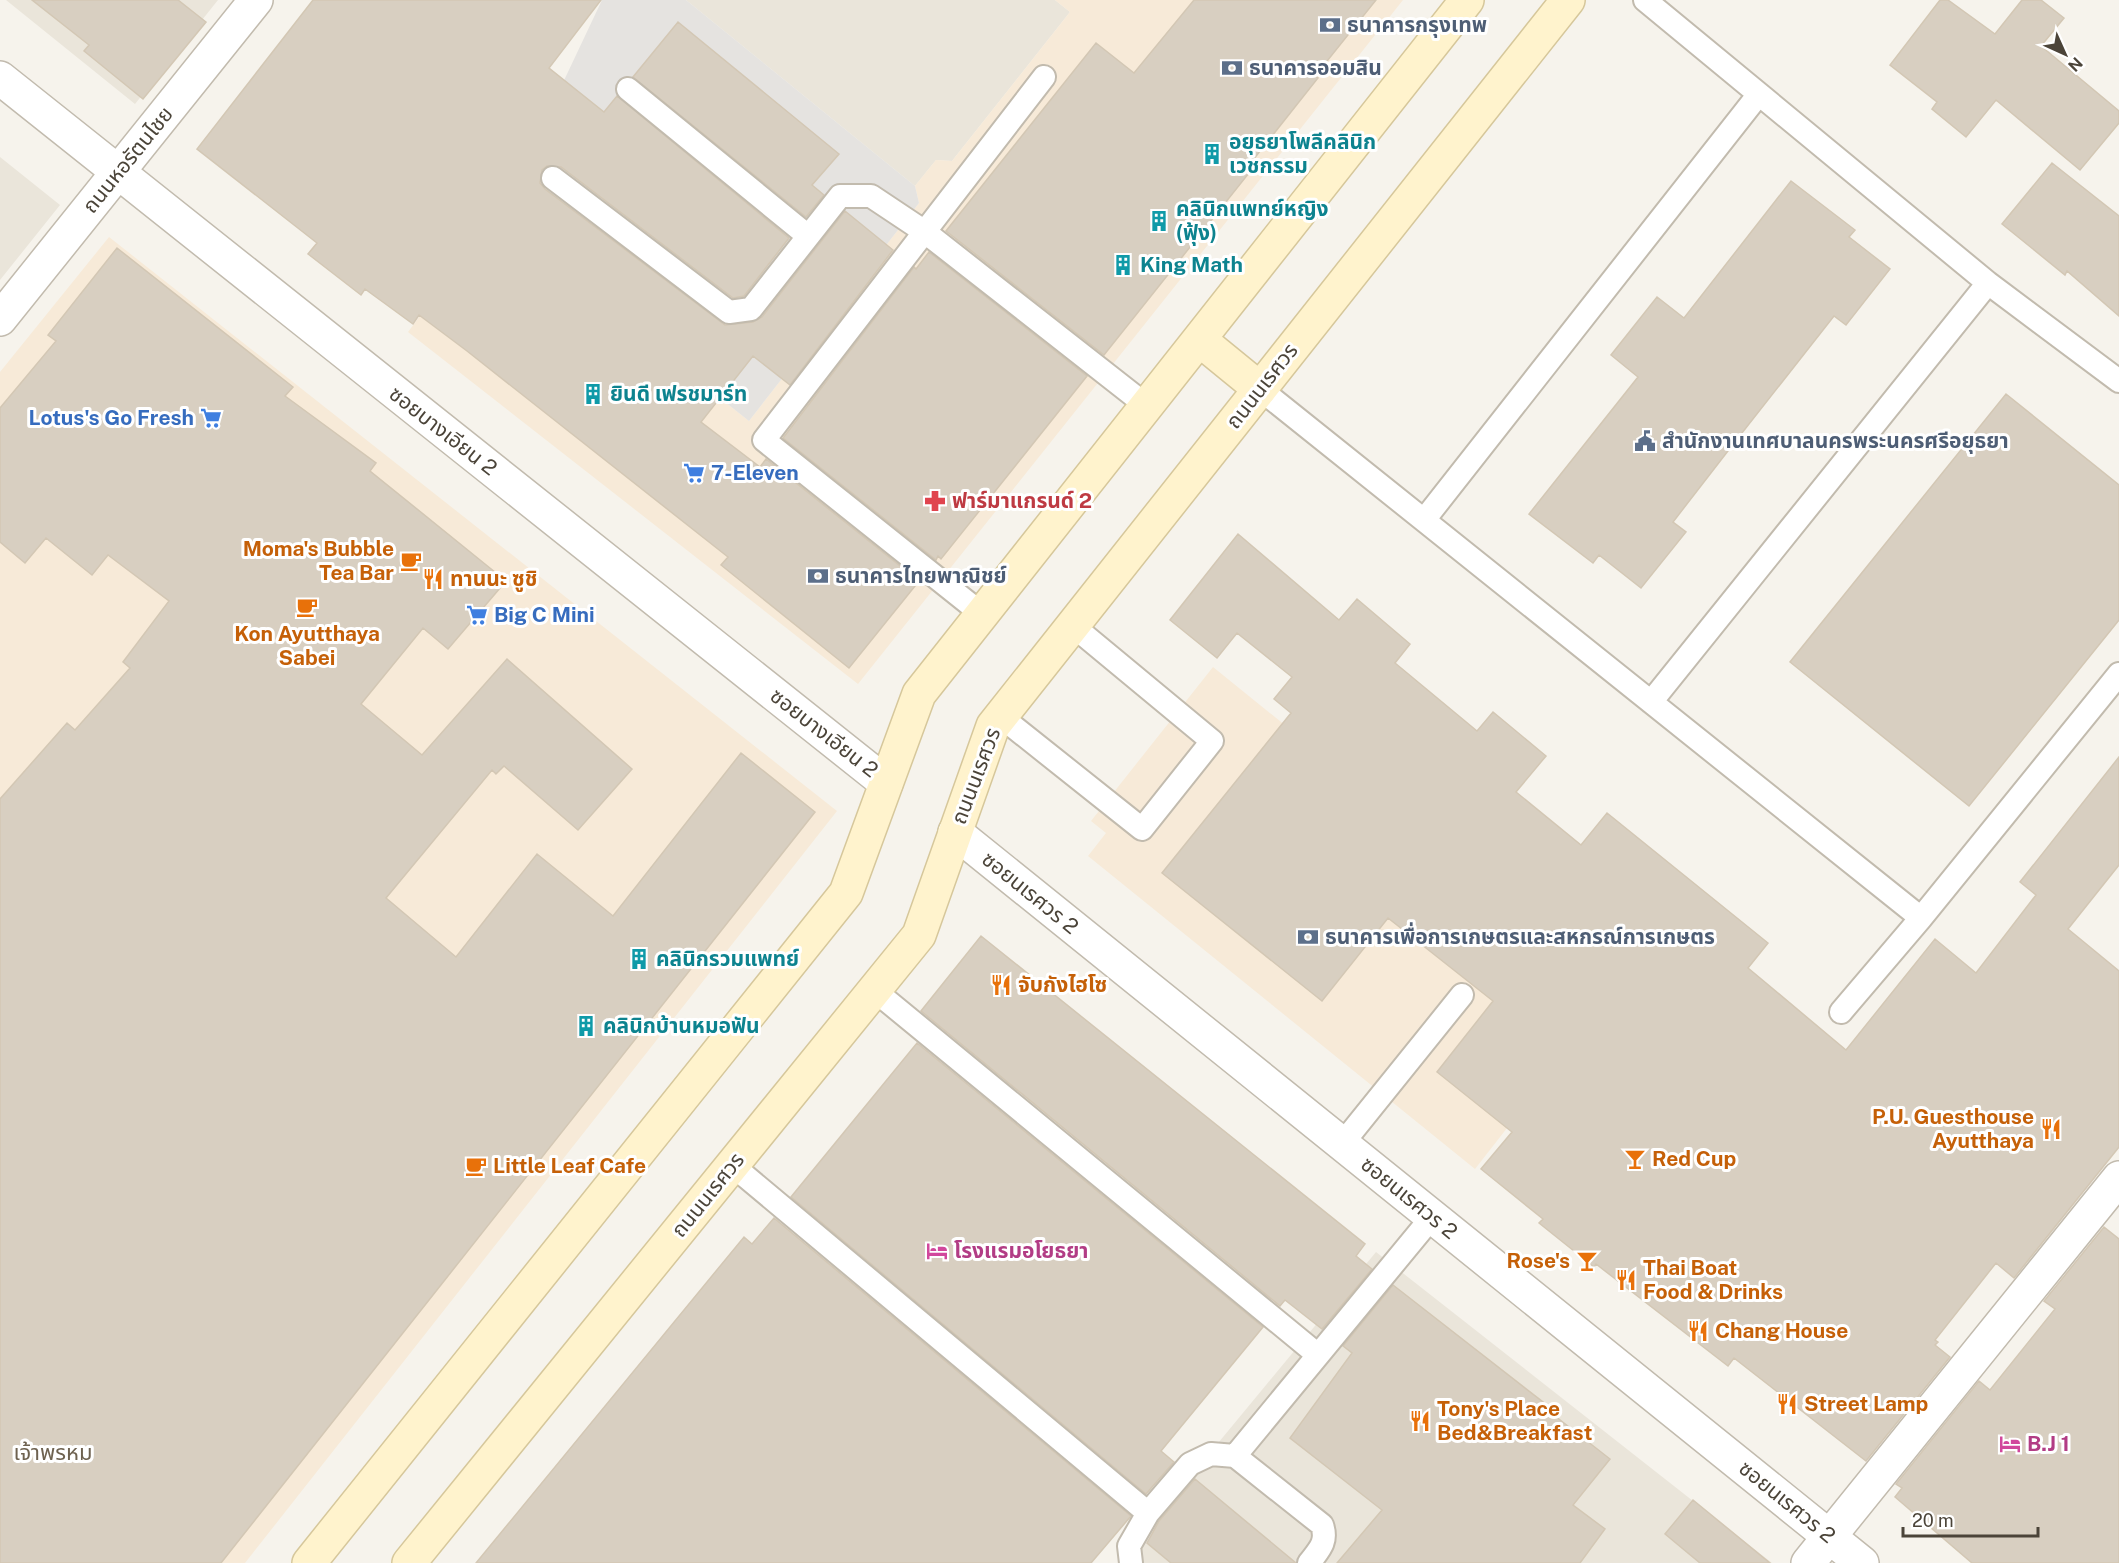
<svg xmlns="http://www.w3.org/2000/svg" width="2119" height="1563" viewBox="0 0 2119 1563" font-family="'Public Sans','Noto Sans Thai',sans-serif">
<style>
.residential{fill:#eae5da}
.commercial{fill:#f7ead8}
.parking{fill:#e5e3e0}
.building{fill:#d8cfc1;stroke:#d3c7b4;stroke-width:1.5}
.lines{fill:none;stroke-linecap:round;stroke-linejoin:round}
.lane-casing{stroke:#c2bbae;stroke-width:26}
.street-casing{stroke:#c2bbae;stroke-width:36}
.secondary-casing{stroke:#d6c79b;stroke-width:36}
.lane{stroke:#fff;stroke-width:22}
.street{stroke:#fff;stroke-width:33}
.secondary{stroke:#fff3cd;stroke-width:33}
.labels{text-anchor:middle;stroke-width:6;stroke-linejoin:round;paint-order:stroke}
.service-label{font-size:21px;font-weight:bold;fill:#4e5e75;stroke:#fff;text-anchor:start}
.culture-label{font-size:21px;font-weight:bold;fill:#0d838f;stroke:#fff;text-anchor:start}
.street-label{font-size:21px;fill:#4b4439;stroke:#fff}
.shop-label{font-size:21px;font-weight:bold;fill:#366cbe;stroke:#fff;text-anchor:start}
.health-label{font-size:21px;font-weight:bold;fill:#be3a42;stroke:#fff;text-anchor:start}
.food-label{font-size:21px;font-weight:bold;fill:#c56008;stroke:#fff;text-anchor:start}
.hotel-label{font-size:21px;font-weight:bold;fill:#b23c85;stroke:#fff;text-anchor:start}
.neighbourhood-label{font-size:22px;fill:#6e6250;stroke:#fff}
</style>
<rect width="100%" height="100%" fill="#f6f3ec"/>
<path class="residential" d="M6,0H218L135,104Z
M686,0H1055L1070,12L952,161L936,160L915,186Z
M0,157L60,205L0,280Z
M1376,1252L1772,1563H1119Z"/>
<path class="commercial" d="M1055,0H1403L858,684L408,332L493,218L749,421L919,203L915,186L927,171L936,160L952,161L1070,12Z
M109,237L837,811L245,1563H0V372Z
M1213,667L1614,991L1475,1169L1088,856L1106,833L1091,821Z"/>
<path class="parking" d="M602,0H686L915,186L919,203L749,421L493,218L516,182Z"/>
<path class="building" d="M32,0H178L206,22L143,99L84,51L89,45Z
M313,0H601L549,68L604,112L617,96L789,238L744,296L733,298L561,167L547,166L542,170L540,183L545,189L725,325L753,322L762,317L845,211L893,250L790,385L753,356L701,422L760,467L766,459L919,581L849,668L721,565L728,557L467,351L419,315L413,324L365,289L361,295L308,254L317,243L197,149Z
M1194,0H1376L1315,76L1318,78L1249,165L1253,168L1104,355L946,231L1096,43L1134,73Z
M1940,0H1948L1995,34L2022,0H2041L2064,18L2041,46L2119,111V123L2080,170L1996,100L1966,137L1932,109L1937,102L1890,65Z
M678,22L839,154L812,185L824,195L806,217L633,77Z
M2052,163L2119,216V316L2067,271L2065,275L2002,224Z
M1791,181L1855,230L1849,237L1890,269L1846,325L1834,316L1738,438L1673,522L1686,532L1641,588L1599,555L1593,563L1529,514L1638,377L1611,355L1657,297L1684,318Z
M117,248L293,387L285,396L376,463L370,471L506,581L448,649L423,628L361,704L422,755L507,659L632,769L578,830L504,766L496,774L492,770L386,898L456,957L537,854L613,916L741,753L815,812L221,1563H0V799L67,723L75,730L130,668L123,662L169,601L108,555L92,575L46,538L25,563L0,542V408L56,341L48,335Z
M929,252L1087,376L941,559L938,556L936,560L783,438L914,267L916,269Z
M2006,394L2119,485V620L1969,806L1790,662Z
M1238,534L1339,620L1357,599L1410,644L1395,663L1477,731L1493,712L1546,756L1516,792L1581,845L1607,813L1768,943L1748,968L1846,1050L1935,939L1976,973L2036,895L2020,882L2119,757V865L2068,929L2119,971V1147L2014,1278L1996,1263L1935,1340L1938,1342L1935,1345L1950,1357L1866,1461L1734,1358L1728,1366L1596,1264L1594,1267L1539,1223L1543,1219L1481,1169L1512,1132L1437,1072L1493,1001L1388,918L1322,1001L1162,873L1291,713L1274,699L1292,677L1237,633L1217,658L1170,620Z
M981,936L1365,1244L1356,1256L1372,1269L1322,1329L1285,1300L1280,1306L921,1011Z
M917,1043L1263,1327L1161,1451L1174,1462L1146,1494L791,1197Z
M774,1218L1131,1516L1091,1563H476L744,1237L752,1244Z
M2104,1227L2119,1239V1563H1972L1895,1497L1902,1488L1896,1484L1979,1381L1990,1390L2055,1309L2044,1301Z
M1393,1285L1543,1402L1541,1405L1610,1459L1573,1505L1605,1529L1580,1563H1337L1382,1510L1290,1438L1352,1353L1343,1346Z
M1195,1479L1296,1563H1171L1147,1543L1159,1521Z
M1693,1500L1770,1563H1700L1665,1534Z"/>
<g class="lines">
<defs>
<path id="lane" d="M1645,0L1988,283L2119,381
M628,89L808,236
M553,178L729,312L751,309L840,196H871L925,232L1147,406
M1260,389L1921,918L2119,674
M1424,520L1759,94
M982,614L764,440L1044,77
M1651,702L1988,283
M1000,716L1142,829L1212,741L1072,625
M874,990L1318,1355
M1841,1012L1921,918
M1342,1144L1462,995
M732,1165L1148,1513
M1235,1456L1432,1217
M1131,1563L1129,1546L1148,1513L1190,1464L1211,1454L1235,1456L1322,1525C1328,1542 1319,1550 1309,1563"/>
<path id="street" d="M0,78L886,783
M0,319L256,0
M955,832L1862,1563
M1808,1563L2119,1178"/>
<path id="secondary" d="M1200,340L1260,389
M309,1563L846,893L919,694L1467,0
M409,1563L919,935L993,726L1568,0"/>
</defs>
<use href="#lane" class="lane-casing"/>
<use href="#street" class="street-casing"/>
<use href="#secondary" class="secondary-casing"/>
<use href="#lane" class="lane"/>
<use href="#street" class="street"/>
<use href="#secondary" class="secondary"/>
</g>
<defs>
<symbol id="bank-bare" viewBox="-9 -9 18 18"><path d="M-6-4H6V4H-6ZM0-2.3a2.3 2.3 0 1 0 0 4.6a2.3 2.3 0 1 0 0-4.6Z" fill="#5c6f8a" stroke="#fff" stroke-width="2.5" paint-order="stroke"/></symbol>
<symbol id="building-bare" viewBox="-9 -9 18 18"><path d="M-4-6H4V6H1V3H-1V6H-4ZM-2.5-4.3h1.7v1.8h-1.7ZM.8-4.3h1.7v1.8H.8ZM-2.5-1h1.7V.8h-1.7ZM.8-1h1.7V.8H.8Z" fill="#0f9aa8" stroke="#fff" stroke-width="2.5" paint-order="stroke"/></symbol>
<symbol id="supermarket-bare" viewBox="-9 -9 18 18"><path d="M-6-5.5h2.5l.6 2H6L4.5 2H-2.5L-4.4-4H-6ZM-1.5 3.2a1.3 1.3 0 1 0 .1 0ZM3 3.2a1.3 1.3 0 1 0 .1 0Z" fill="#3f7fe0" stroke="#fff" stroke-width="2.5" paint-order="stroke"/></symbol>
<symbol id="civic-bare" viewBox="-9 -9 18 18"><path d="M-.6-6.5H3V-4.5H.6V-3L4-1V1h2V6H-6V1h2V-1L-.6-3ZM-1.2 2.5V6h2.4V2.5Z" fill="#5c6f8a" stroke="#fff" stroke-width="2.5" paint-order="stroke"/></symbol>
<symbol id="pharmacy-bare" viewBox="-9 -9 18 18"><path d="M-2-6h4v4h4v4h-4v4h-4v-4h-4v-4h4Z" fill="#e0444e" stroke="#fff" stroke-width="2.5" paint-order="stroke"/></symbol>
<symbol id="cafe-bare" viewBox="-9 -9 18 18"><path d="M-5.5-4.5H6V0H3Q3 3.5 0 3.5H-2.5Q-5.5 3.5-5.5 0ZM3-3.2v2h1.7v-2ZM-6 4.5H4V6H-6Z" fill="#e8710a" stroke="#fff" stroke-width="2.5" paint-order="stroke"/></symbol>
<symbol id="restaurant-bare" viewBox="-9 -9 18 18"><path d="M-5-6h1v4h1v-4h1v4h1v-4h1v5L-1.5 .5V6h-2V.5L-5-1ZM5-6V6H3V1.5H1.5Q1.5-4 5-6Z" fill="#e8710a" stroke="#fff" stroke-width="2.5" paint-order="stroke"/></symbol>
<symbol id="bar-bare" viewBox="-9 -9 18 18"><path d="M-6-5H6L.8 .8V4.5H3.5V6h-7V4.5H-.8V.8Z" fill="#e8710a" stroke="#fff" stroke-width="2.5" paint-order="stroke"/></symbol>
<symbol id="hotel-bare" viewBox="-9 -9 18 18"><path d="M-6-4.5h1.5V1H6V5H4.5V3h-9V5H-6ZM-4 0a1.8 1.8 0 1 1 3.6 0ZM.5 0V-2.5h3Q6-2.5 6 0Z" fill="#d1479c" stroke="#fff" stroke-width="2.5" paint-order="stroke"/></symbol>
</defs>
<g fill-rule="evenodd">
<use href="#bank-bare" x="1315" y="10" width="30" height="30"/>
<use href="#bank-bare" x="1217" y="53" width="30" height="30"/>
<use href="#building-bare" x="1197" y="139" width="30" height="30"/>
<use href="#building-bare" x="1144" y="206" width="30" height="30"/>
<use href="#building-bare" x="1108" y="250" width="30" height="30"/>
<use href="#building-bare" x="578" y="379" width="30" height="30"/>
<use href="#supermarket-bare" x="196" y="403" width="30" height="30"/>
<use href="#civic-bare" x="1630" y="426" width="30" height="30"/>
<use href="#supermarket-bare" x="679" y="458" width="30" height="30"/>
<use href="#pharmacy-bare" x="920" y="486" width="30" height="30"/>
<use href="#cafe-bare" x="396" y="546" width="30" height="30"/>
<use href="#bank-bare" x="803" y="561" width="30" height="30"/>
<use href="#restaurant-bare" x="418" y="564" width="30" height="30"/>
<use href="#cafe-bare" x="292" y="592" width="30" height="30"/>
<use href="#supermarket-bare" x="462" y="600" width="30" height="30"/>
<use href="#bank-bare" x="1293" y="922" width="30" height="30"/>
<use href="#building-bare" x="624" y="944" width="30" height="30"/>
<use href="#restaurant-bare" x="986" y="970" width="30" height="30"/>
<use href="#building-bare" x="571" y="1011" width="30" height="30"/>
<use href="#restaurant-bare" x="2036" y="1114" width="30" height="30"/>
<use href="#bar-bare" x="1620" y="1144" width="30" height="30"/>
<use href="#cafe-bare" x="461" y="1151" width="30" height="30"/>
<use href="#hotel-bare" x="922" y="1236" width="30" height="30"/>
<use href="#bar-bare" x="1572" y="1246" width="30" height="30"/>
<use href="#restaurant-bare" x="1611" y="1265" width="30" height="30"/>
<use href="#restaurant-bare" x="1683" y="1316" width="30" height="30"/>
<use href="#restaurant-bare" x="1772" y="1389" width="30" height="30"/>
<use href="#restaurant-bare" x="1405" y="1406" width="30" height="30"/>
<use href="#hotel-bare" x="1995" y="1429" width="30" height="30"/>
</g>
<g class="labels">
<g class="service-label">
<text x="1347" y="32">ธนาคารกรุงเทพ</text>
<text x="1249" y="75">ธนาคารออมสิน</text>
<text x="1662" y="448">สำนักงานเทศบาลนครพระนครศรีอยุธยา</text>
<text x="835" y="583">ธนาคารไทยพาณิชย์</text>
<text x="1325" y="944">ธนาคารเพื่อการเกษตรและสหกรณ์การเกษตร</text>
</g>
<g class="culture-label">
<text x="1229" y="149">อยุธยาโพลีคลินิก<tspan x="1229" dy="24">เวชกรรม</tspan></text>
<text x="1176" y="216">คลินิกแพทย์หญิง<tspan x="1176" dy="24">(ฟุ้ง)</tspan></text>
<text x="1140" y="272">King Math</text>
<text x="610" y="401">ยินดี เฟรชมาร์ท</text>
<text x="656" y="966">คลินิกรวมแพทย์</text>
<text x="603" y="1033">คลินิกบ้านหมอฟัน</text>
</g>
<g class="street-label">
<text transform="translate(128 160) rotate(-51)" y="7">ถนนหอรัตนไชย</text>
<text transform="translate(1262 386) rotate(-52)" y="7">ถนนนเรศวร</text>
<text transform="translate(443 431) rotate(38)" y="7">ซอยบางเอียน 2</text>
<text transform="translate(824 733) rotate(38)" y="7">ซอยบางเอียน 2</text>
<text transform="translate(976 776) rotate(-69)" y="7">ถนนนเรศวร</text>
<text transform="translate(1030 893) rotate(39)" y="7">ซอยนเรศวร 2</text>
<text transform="translate(708 1195) rotate(-51)" y="7">ถนนนเรศวร</text>
<text transform="translate(1409 1198) rotate(39)" y="7">ซอยนเรศวร 2</text>
<text transform="translate(1787 1502) rotate(39)" y="7">ซอยนเรศวร 2</text>
</g>
<g class="shop-label">
<text x="194" y="425" text-anchor="end">Lotus's Go Fresh</text>
<text x="711" y="480">7-Eleven</text>
<text x="494" y="622">Big C Mini</text>
</g>
<g class="health-label">
<text x="952" y="508">ฟาร์มาแกรนด์ 2</text>
</g>
<g class="food-label">
<text x="394" y="556" text-anchor="end">Moma's Bubble<tspan x="394" dy="24">Tea Bar</tspan></text>
<text x="450" y="586">ทานนะ ซูชิ</text>
<text x="307" y="641" text-anchor="middle">Kon Ayutthaya<tspan x="307" dy="24">Sabei</tspan></text>
<text x="1018" y="992">จับกังไฮโซ</text>
<text x="2034" y="1124" text-anchor="end">P.U. Guesthouse<tspan x="2034" dy="24">Ayutthaya</tspan></text>
<text x="1652" y="1166">Red Cup</text>
<text x="493" y="1173">Little Leaf Cafe</text>
<text x="1570" y="1268" text-anchor="end">Rose's</text>
<text x="1643" y="1275">Thai Boat<tspan x="1643" dy="24">Food &amp; Drinks</tspan></text>
<text x="1715" y="1338">Chang House</text>
<text x="1804" y="1411">Street Lamp</text>
<text x="1437" y="1416">Tony's Place<tspan x="1437" dy="24">Bed&amp;Breakfast</tspan></text>
</g>
<g class="hotel-label">
<text x="954" y="1258">โรงแรมอโยธยา</text>
<text x="2027" y="1451">B.J 1</text>
</g>
<g class="neighbourhood-label">
<text x="53" y="1460">เจ้าพรหม</text>
</g>
</g>
<g transform="translate(2065 54) rotate(135)" stroke="#ffffff" stroke-width="4.5" paint-order="stroke">
<path d="M0-4.5L10 22L0 15L-10 22Z" fill="#4b4439"/>
<text y="-9" font-size="16" font-weight="bold" text-anchor="middle" fill="#4b4439">N</text>
</g>
<path d="M1903 1527v9h135v-9" fill="none" stroke="#4b4439" stroke-width="3"/>
<text x="1912" y="1527" font-size="18" fill="#4b4439" stroke="#ffffff" stroke-width="4.5" paint-order="stroke">20 m</text>
</svg>
